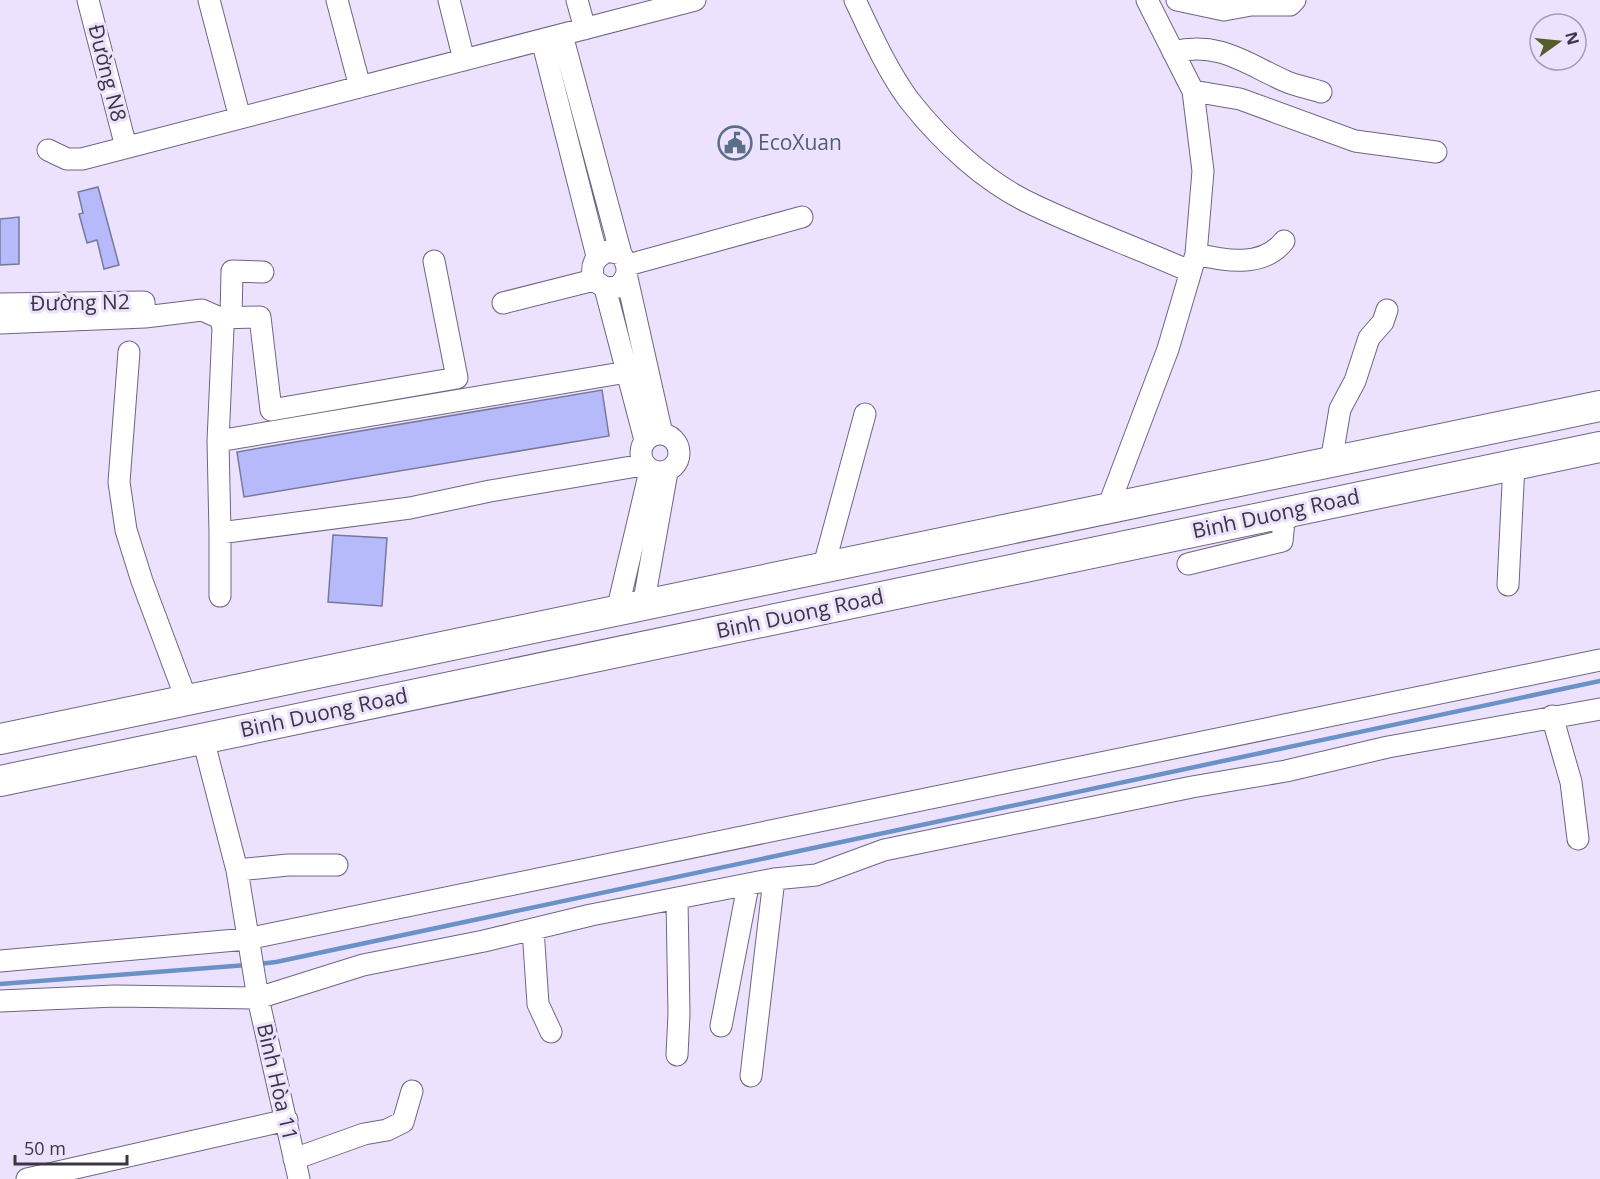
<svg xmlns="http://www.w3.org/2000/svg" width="1600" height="1179" viewBox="0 0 1600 1179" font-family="'Open Sans',sans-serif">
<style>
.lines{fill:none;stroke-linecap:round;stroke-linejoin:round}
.stream{stroke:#6a92c7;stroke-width:4.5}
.building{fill:#b7bafa;stroke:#77799a;stroke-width:1.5}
.minor-casing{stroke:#706482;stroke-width:23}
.highway-casing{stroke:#706482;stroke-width:32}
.minor{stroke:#fff;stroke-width:21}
.highway{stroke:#fff;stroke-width:30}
.labels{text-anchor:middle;stroke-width:6;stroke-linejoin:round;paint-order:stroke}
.street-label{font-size:21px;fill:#3b3643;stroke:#ede2fe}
.service-label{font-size:21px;fill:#4e5e75;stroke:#ede2fe;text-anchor:start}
</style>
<rect width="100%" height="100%" fill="#ede2fe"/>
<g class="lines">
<path class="stream" d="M259,964L276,962L1600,681
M0,984L247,965"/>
</g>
<path class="building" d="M98,187L119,265L104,269L97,240L87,243L79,214L83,213L78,192Z
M19,217V264L0,265V219Z
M602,390L609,436L244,497L237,452Z
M333,535L387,538L382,606L328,602Z"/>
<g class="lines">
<defs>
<path id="minor" d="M88,0L126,147
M209,0L240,118
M337,0L360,87
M449,0L464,60
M577,0L585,29
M855,0C871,34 887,70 909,100C942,142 986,183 1034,205C1084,229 1138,248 1189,271
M1177,0L1224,10L1251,5H1290L1295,0
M562,35L621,254C630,268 629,276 618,287L605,288L594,280C590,265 594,258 608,251L621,254
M542,40L597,256
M1173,52C1219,41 1245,63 1285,81C1296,86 1309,88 1321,92
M1193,91L1240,99L1355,141L1436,152
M48,150L67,159H82L695,0
M1196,254C1225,261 1263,268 1284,241
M628,265L802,217
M627,278L662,434
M605,288L645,440
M503,303L594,280
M0,304L144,302L145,317
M220,318L260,317L271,410L457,378L434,261
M231,318L232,271L263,272
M0,323L145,317L202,310L220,318L223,328L218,441L220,533L410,508L490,491L643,465
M129,352L119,482L126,530L142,581L187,701
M641 453a19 19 0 1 1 38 0a19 19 0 1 1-38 0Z
M218,441L627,372
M1331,462L1340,409L1355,381L1369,338L1383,322L1387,310
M1107,510L1168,349L1196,254L1203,171L1193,91L1147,0
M1188,564L1282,541L1284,522L1298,509
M823,569L865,414
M1508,585L1514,464
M220,596V533
M643,606L667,472
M617,611L650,471
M1552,716L1571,782L1578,839
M203,739L237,870L258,998L299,1179
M237,870L288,865H337
M677,900L679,1014L677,1055
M533,929L538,1004L551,1032
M0,961L247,939L1600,660
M0,1001L115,996L258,998L363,965L484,941L591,915L774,879L816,875L884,850L1192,787L1286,771L1388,747L1600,709
M721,1026L748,886
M751,1076L774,879
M294,1159L364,1134L387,1130L403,1122L412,1091
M27,1179L287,1120"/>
<path id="highway" d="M0,739L1600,406
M0,781L1600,447"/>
</defs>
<use href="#minor" class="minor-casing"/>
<use href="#highway" class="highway-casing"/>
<use href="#minor" class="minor"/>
<use href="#highway" class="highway"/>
</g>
<defs>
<symbol id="civic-ring" viewBox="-11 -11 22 22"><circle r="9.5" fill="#ede2fe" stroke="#5c6f8a" stroke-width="1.5"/><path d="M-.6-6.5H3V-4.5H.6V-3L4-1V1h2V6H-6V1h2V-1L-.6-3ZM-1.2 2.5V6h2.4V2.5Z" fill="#5c6f8a"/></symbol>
</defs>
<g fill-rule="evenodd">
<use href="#civic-ring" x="716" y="124" width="38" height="38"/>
</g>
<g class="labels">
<g class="street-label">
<text transform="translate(107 73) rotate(76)" y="7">Đường N8</text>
<text transform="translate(80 303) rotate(-1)" y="7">Đường N2</text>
<text transform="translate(1276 514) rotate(-12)" y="7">Binh Duong Road</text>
<text transform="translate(800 614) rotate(-12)" y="7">Binh Duong Road</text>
<text transform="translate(324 713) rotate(-12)" y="7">Binh Duong Road</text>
<text transform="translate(277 1082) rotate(77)" y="7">Bình Hòa 11</text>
</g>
<g class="service-label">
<text x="758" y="150">EcoXuan</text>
</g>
</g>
<g transform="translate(1558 42) rotate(75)"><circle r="28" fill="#ede2fe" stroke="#a69db3" stroke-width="1.5"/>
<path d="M0-4.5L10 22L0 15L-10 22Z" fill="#555d2c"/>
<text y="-9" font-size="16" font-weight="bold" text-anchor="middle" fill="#3b3643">N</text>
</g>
<path d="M15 1155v9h112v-9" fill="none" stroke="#3b3643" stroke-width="3"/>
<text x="24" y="1155" font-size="18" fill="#3b3643" stroke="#ede2fe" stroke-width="4.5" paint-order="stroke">50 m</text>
</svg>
